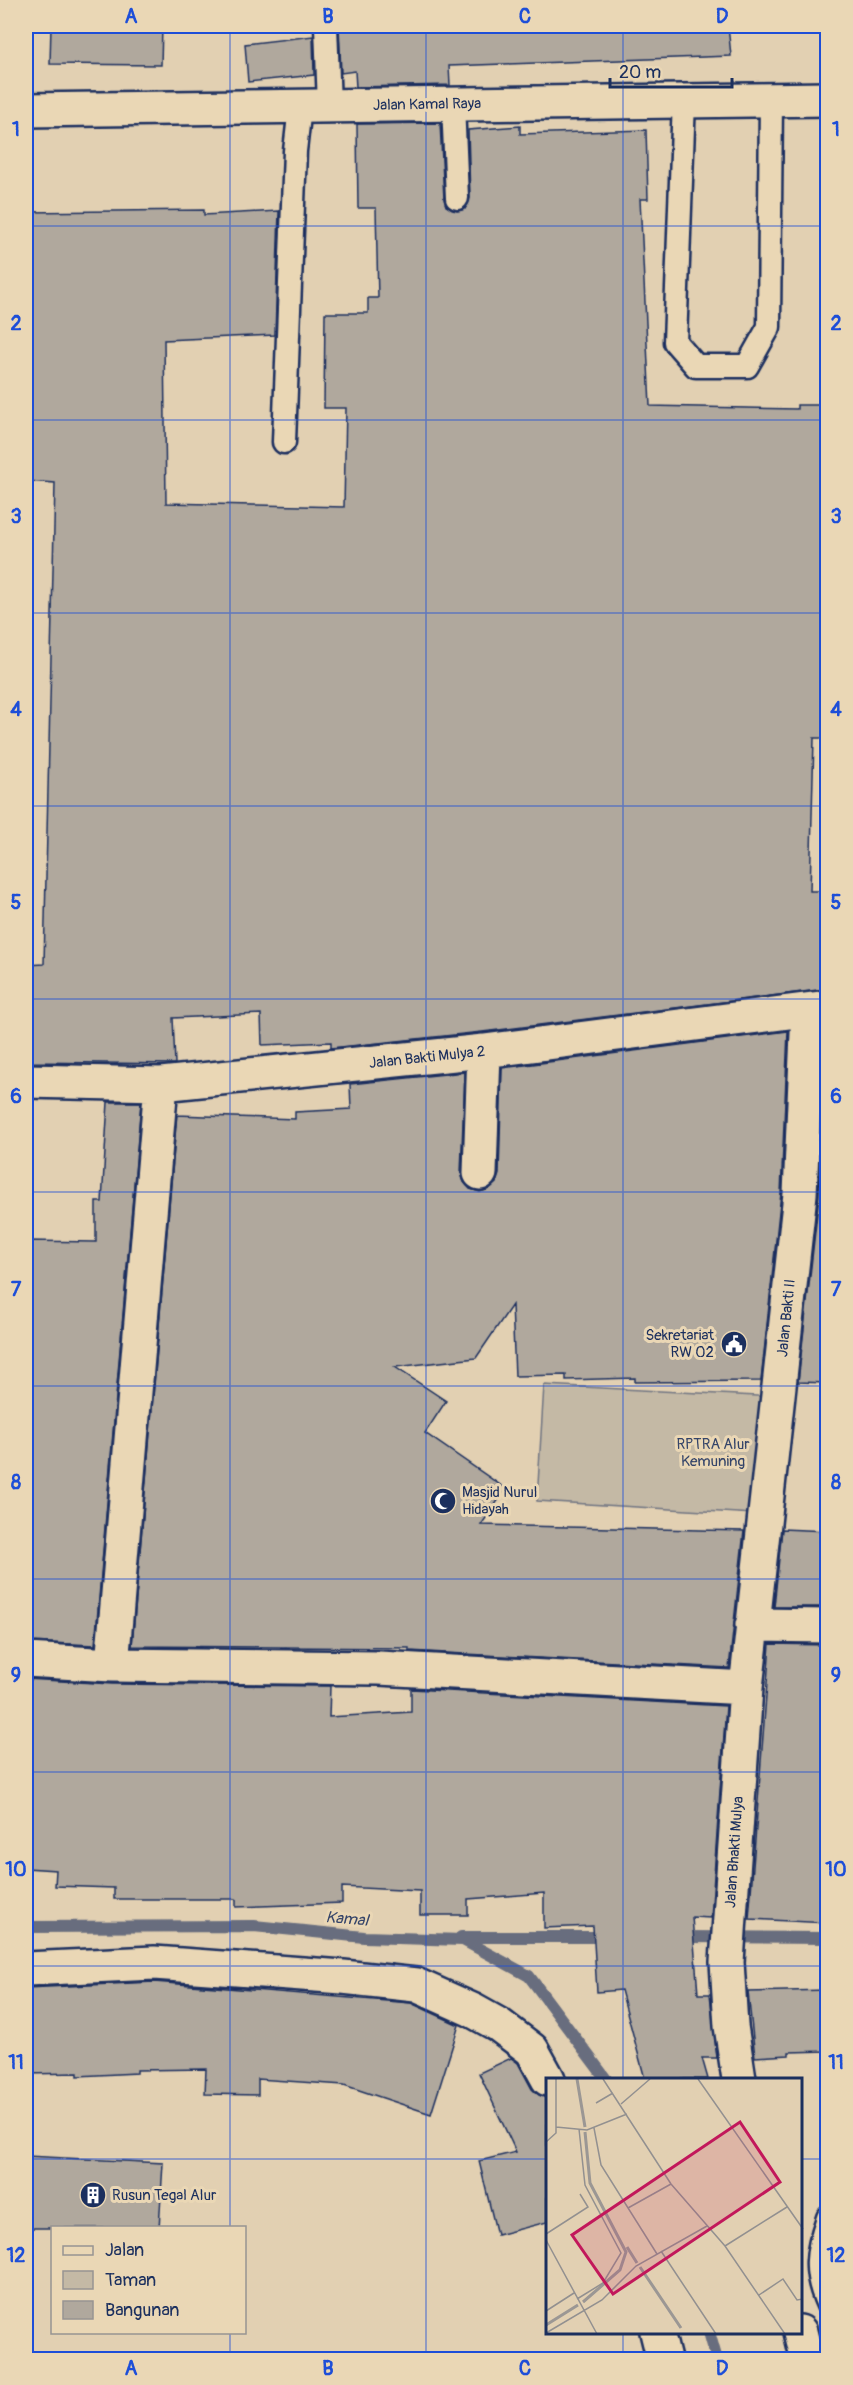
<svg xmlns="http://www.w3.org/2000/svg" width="853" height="2385" viewBox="0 0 853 2385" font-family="Pangolin,sans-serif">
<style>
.green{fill:#c4b9a5;stroke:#707482;stroke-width:1.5}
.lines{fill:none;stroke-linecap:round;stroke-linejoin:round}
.stream{stroke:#686d7e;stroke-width:12}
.building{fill:#b0a89d;stroke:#1b2f5e;stroke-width:1.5}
.service-casing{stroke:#1b2f5e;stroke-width:27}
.minor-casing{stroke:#1b2f5e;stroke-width:38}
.secondary-casing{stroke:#1b2f5e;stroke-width:38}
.service{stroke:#ead7b5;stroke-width:22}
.minor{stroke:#ead7b5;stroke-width:33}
.secondary{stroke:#ead7b5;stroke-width:33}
.grid{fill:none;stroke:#1d4ed8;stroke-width:1.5;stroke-opacity:0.55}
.labels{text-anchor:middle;stroke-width:6;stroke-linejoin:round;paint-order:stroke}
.street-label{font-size:15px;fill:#1b2f5e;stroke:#ead7b5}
.poi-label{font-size:15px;fill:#1b2f5e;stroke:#ead7b5;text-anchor:start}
.park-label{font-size:15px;fill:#344469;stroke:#ead7b5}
.water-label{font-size:16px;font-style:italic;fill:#354469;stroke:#ead7b5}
.inset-river{fill:none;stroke:#9b9794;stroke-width:3}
.inset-road{fill:none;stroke:#929090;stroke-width:1.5}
.view{fill:#c2185b;fill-opacity:0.15;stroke:#c2185b;stroke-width:3}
.inset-edge{fill:none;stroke:#1b2f5e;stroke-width:3}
.neatline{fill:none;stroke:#1d4ed8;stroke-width:2}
.grid-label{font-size:20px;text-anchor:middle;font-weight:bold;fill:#1d4ed8}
</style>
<rect width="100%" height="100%" fill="#e2d0b2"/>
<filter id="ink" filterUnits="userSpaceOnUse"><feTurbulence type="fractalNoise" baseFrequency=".0167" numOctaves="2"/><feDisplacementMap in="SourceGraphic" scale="12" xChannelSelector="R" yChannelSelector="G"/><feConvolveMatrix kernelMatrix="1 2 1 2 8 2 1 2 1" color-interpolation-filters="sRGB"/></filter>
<g filter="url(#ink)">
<path class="green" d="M544,1385L778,1397L771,1515L537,1501Z"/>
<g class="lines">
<path class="stream" d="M26,1927L254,1926L364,1937L463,1940L529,1976L606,2079
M461,1937H609
M677,1937L828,1938
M709,2332L717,2360"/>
</g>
<path class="building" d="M51,26H162L161,65L50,64Z
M339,26H728L731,56L449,66L450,85L356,87L355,71L341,73Z
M313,36L314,75L248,82L245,44Z
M440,123L444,199L446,206L457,211L465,209L470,198L468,130L520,126V134L646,130L648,199H640L650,406L797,409V405H828V738H814L810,891H828V989L482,1032L331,1048V1042L262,1045L261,1014L173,1018L175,1064L30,1062L26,965L44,964L55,483L26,481V212L204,210V215L279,211L275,335L164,340L166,503L344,507L346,408H324L325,313H368V298H378L376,208H358L357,124Z
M826,1026L828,1383L798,1382L819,1196Z
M788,1031L781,1193L761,1381L635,1382V1378L566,1380V1375L515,1376L512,1305L476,1358L395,1367L446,1401L425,1433L506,1489L481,1525L744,1531L729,1668L409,1651V1648L132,1646L177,1113V1115L295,1119V1112L351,1109L350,1084L465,1072L461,1173L464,1182L470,1189L480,1192L489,1189L496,1183L499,1174L502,1068Z
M108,1102H141L95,1645L26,1642V1241L96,1242V1202H102Z
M782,1529L828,1531V1607H774Z
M770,1644L828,1645V1923L749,1919Z
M26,1679L112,1684L330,1686L329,1717L411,1712V1689L726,1706L711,1918L692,1917L698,1994H710L717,2058H702L708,2079H645L621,1990L597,1992L593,1926L544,1928V1893L468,1899V1915H420V1891L342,1887V1903L236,1907V1899H114V1888L55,1886L56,1870L26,1868L32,1711H26Z
M154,1982L411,2003L459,2025L431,2114L344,2085L258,2079V2095L205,2094L206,2069L137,2070V2073L78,2076V2073L26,2074V1988Z
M828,1990V2051L789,2052V2055L755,2057L748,1992Z
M511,2058L518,2063L532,2089L539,2095L547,2098V2222L497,2235L479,2161L516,2152L479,2073Z
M26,2156L163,2163L159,2228H26Z"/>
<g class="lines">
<defs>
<path id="service" d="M326,26L329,106
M684,100L675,342L696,366H747L769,327L771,99
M453,104L457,198
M284,442L295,151L300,107
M828,2218C816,2252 813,2272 828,2305"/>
<path id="minor" d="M26,1081L161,1084L484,1051L828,1007
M480,1173L484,1051
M752,1625L828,1626
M26,1660L112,1665L379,1668L746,1688
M112,1665L161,1084
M26,1969L154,1963L343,1977L416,1985L472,2010L499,2025L532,2050L548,2079
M739,2079L731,2026L727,1962L731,1902L746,1688L800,1194L808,1011
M657,2332L664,2360
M800,2332L807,2360"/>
<path id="secondary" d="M26,110L828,99"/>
</defs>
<use href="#service" class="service-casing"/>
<use href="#minor" class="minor-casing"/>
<use href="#secondary" class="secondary-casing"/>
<use href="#service" class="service"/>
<use href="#minor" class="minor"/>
<use href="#secondary" class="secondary"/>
</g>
</g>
<path class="grid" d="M230,26V2228M426,26V2360M623,26V2079M26,226H828M26,420H828M26,613H828M26,806H828M26,999H828M26,1192H828M26,1386H828M26,1579H828M26,1772H828M26,1966H828M26,2159H547M800,2159H828M230,2332V2360M623,2332V2360"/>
<defs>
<symbol id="civic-disc" viewBox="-11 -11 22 22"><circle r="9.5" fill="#1b2f5e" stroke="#ead7b5"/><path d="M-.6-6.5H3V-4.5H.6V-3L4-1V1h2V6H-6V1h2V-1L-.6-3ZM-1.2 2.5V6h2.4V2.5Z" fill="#fff"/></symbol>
<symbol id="mosque-disc" viewBox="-11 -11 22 22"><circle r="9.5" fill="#1b2f5e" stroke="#ead7b5"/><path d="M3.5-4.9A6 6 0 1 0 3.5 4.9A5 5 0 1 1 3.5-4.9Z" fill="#fff"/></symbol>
<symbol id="building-disc" viewBox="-11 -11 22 22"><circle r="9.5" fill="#1b2f5e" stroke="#ead7b5"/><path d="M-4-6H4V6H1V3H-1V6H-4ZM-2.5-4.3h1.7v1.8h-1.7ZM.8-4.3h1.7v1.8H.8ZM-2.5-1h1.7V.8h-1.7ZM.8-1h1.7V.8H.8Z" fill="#fff"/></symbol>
</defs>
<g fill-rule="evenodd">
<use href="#civic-disc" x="719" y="1329" width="30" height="30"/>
<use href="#mosque-disc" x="428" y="1486" width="30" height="30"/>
<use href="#building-disc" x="78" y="2180" width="30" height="30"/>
</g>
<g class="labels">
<g class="street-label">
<text transform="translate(427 104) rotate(-1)" y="5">Jalan Kamal Raya</text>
<text transform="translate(427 1057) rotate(-6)" y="5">Jalan Bakti Mulya 2</text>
<text transform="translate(786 1318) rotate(-84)" y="5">Jalan Bakti II</text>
<text transform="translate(734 1852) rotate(-86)" y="5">Jalan Bhakti Mulya</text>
</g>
<g class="poi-label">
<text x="714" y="1340" text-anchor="end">Sekretariat<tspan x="714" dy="17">RW 02</tspan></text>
<text x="462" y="1497">Masjid Nurul<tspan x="462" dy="17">Hidayah</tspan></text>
<text x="112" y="2200">Rusun Tegal Alur</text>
</g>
<g class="park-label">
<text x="713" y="1449">RPTRA Alur<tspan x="713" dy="17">Kemuning</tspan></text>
</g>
<g class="water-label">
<text transform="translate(347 1918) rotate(5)" y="6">Kamal</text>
</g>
</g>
<g transform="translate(546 2078)">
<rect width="256" height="256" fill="#e2d0b2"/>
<path class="inset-river" d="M31,1L39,49M81,169L91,185M94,189L135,250M37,224L74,192L80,174L44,105L39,54M0,247L32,227"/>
<path class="inset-road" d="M57,1L125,106L179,168L239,256M152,1L257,151M50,25L67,15M75,26L104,1M10,49L41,52L81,36M48,50L55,87L111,176M0,64L10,55V1M82,130L125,106M0,156L42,129L34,116M0,162L51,256M179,168L241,129M115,173L170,256M213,217L237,201L251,222L257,221M31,221L57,205L75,175L39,107L33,51M0,233L28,215M0,255L56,222L90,188L161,148"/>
<path class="view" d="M194,44L234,104L67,216L26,157Z"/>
<rect width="256" height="256" class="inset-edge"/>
</g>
<rect width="853" height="2385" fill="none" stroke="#ead7b5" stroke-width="66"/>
<rect x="51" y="2226" width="195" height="108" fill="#ead7b5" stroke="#979492" stroke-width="1.5"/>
<rect x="63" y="2246" width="30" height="9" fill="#ead7b5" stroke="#979492" stroke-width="1.5"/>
<text x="105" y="2256" font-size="18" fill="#1b2f5e">Jalan</text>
<rect x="63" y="2271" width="30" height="18" fill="#c4b9a5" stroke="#979492" stroke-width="1.5"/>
<text x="105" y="2286" font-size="18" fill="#1b2f5e">Taman</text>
<rect x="63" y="2301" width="30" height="18" fill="#b0a89d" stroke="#979492" stroke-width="1.5"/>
<text x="105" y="2316" font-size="18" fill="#1b2f5e">Bangunan</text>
<path d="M610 78v9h122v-9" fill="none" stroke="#1b2f5e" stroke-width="3"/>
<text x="619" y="78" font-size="18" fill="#1b2f5e" stroke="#ead7b5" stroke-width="4.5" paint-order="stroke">20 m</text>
<rect x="33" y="33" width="787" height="2319" class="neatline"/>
<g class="grid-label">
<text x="131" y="23">A</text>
<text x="328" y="23">B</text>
<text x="525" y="23">C</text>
<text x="722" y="23">D</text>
<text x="16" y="136">1</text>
<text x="836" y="136">1</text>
<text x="16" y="330">2</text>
<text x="836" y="330">2</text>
<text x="16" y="523">3</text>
<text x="836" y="523">3</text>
<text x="16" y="716">4</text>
<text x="836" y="716">4</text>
<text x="16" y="909">5</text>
<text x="836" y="909">5</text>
<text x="16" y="1103">6</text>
<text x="836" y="1103">6</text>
<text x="16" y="1296">7</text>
<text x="836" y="1296">7</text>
<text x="16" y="1489">8</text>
<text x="836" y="1489">8</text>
<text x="16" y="1682">9</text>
<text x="836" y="1682">9</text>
<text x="16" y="1876">10</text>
<text x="836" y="1876">10</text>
<text x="16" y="2069">11</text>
<text x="836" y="2069">11</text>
<text x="16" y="2262">12</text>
<text x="836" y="2262">12</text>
<text x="131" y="2375">A</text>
<text x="328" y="2375">B</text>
<text x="525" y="2375">C</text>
<text x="722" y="2375">D</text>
</g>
</svg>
